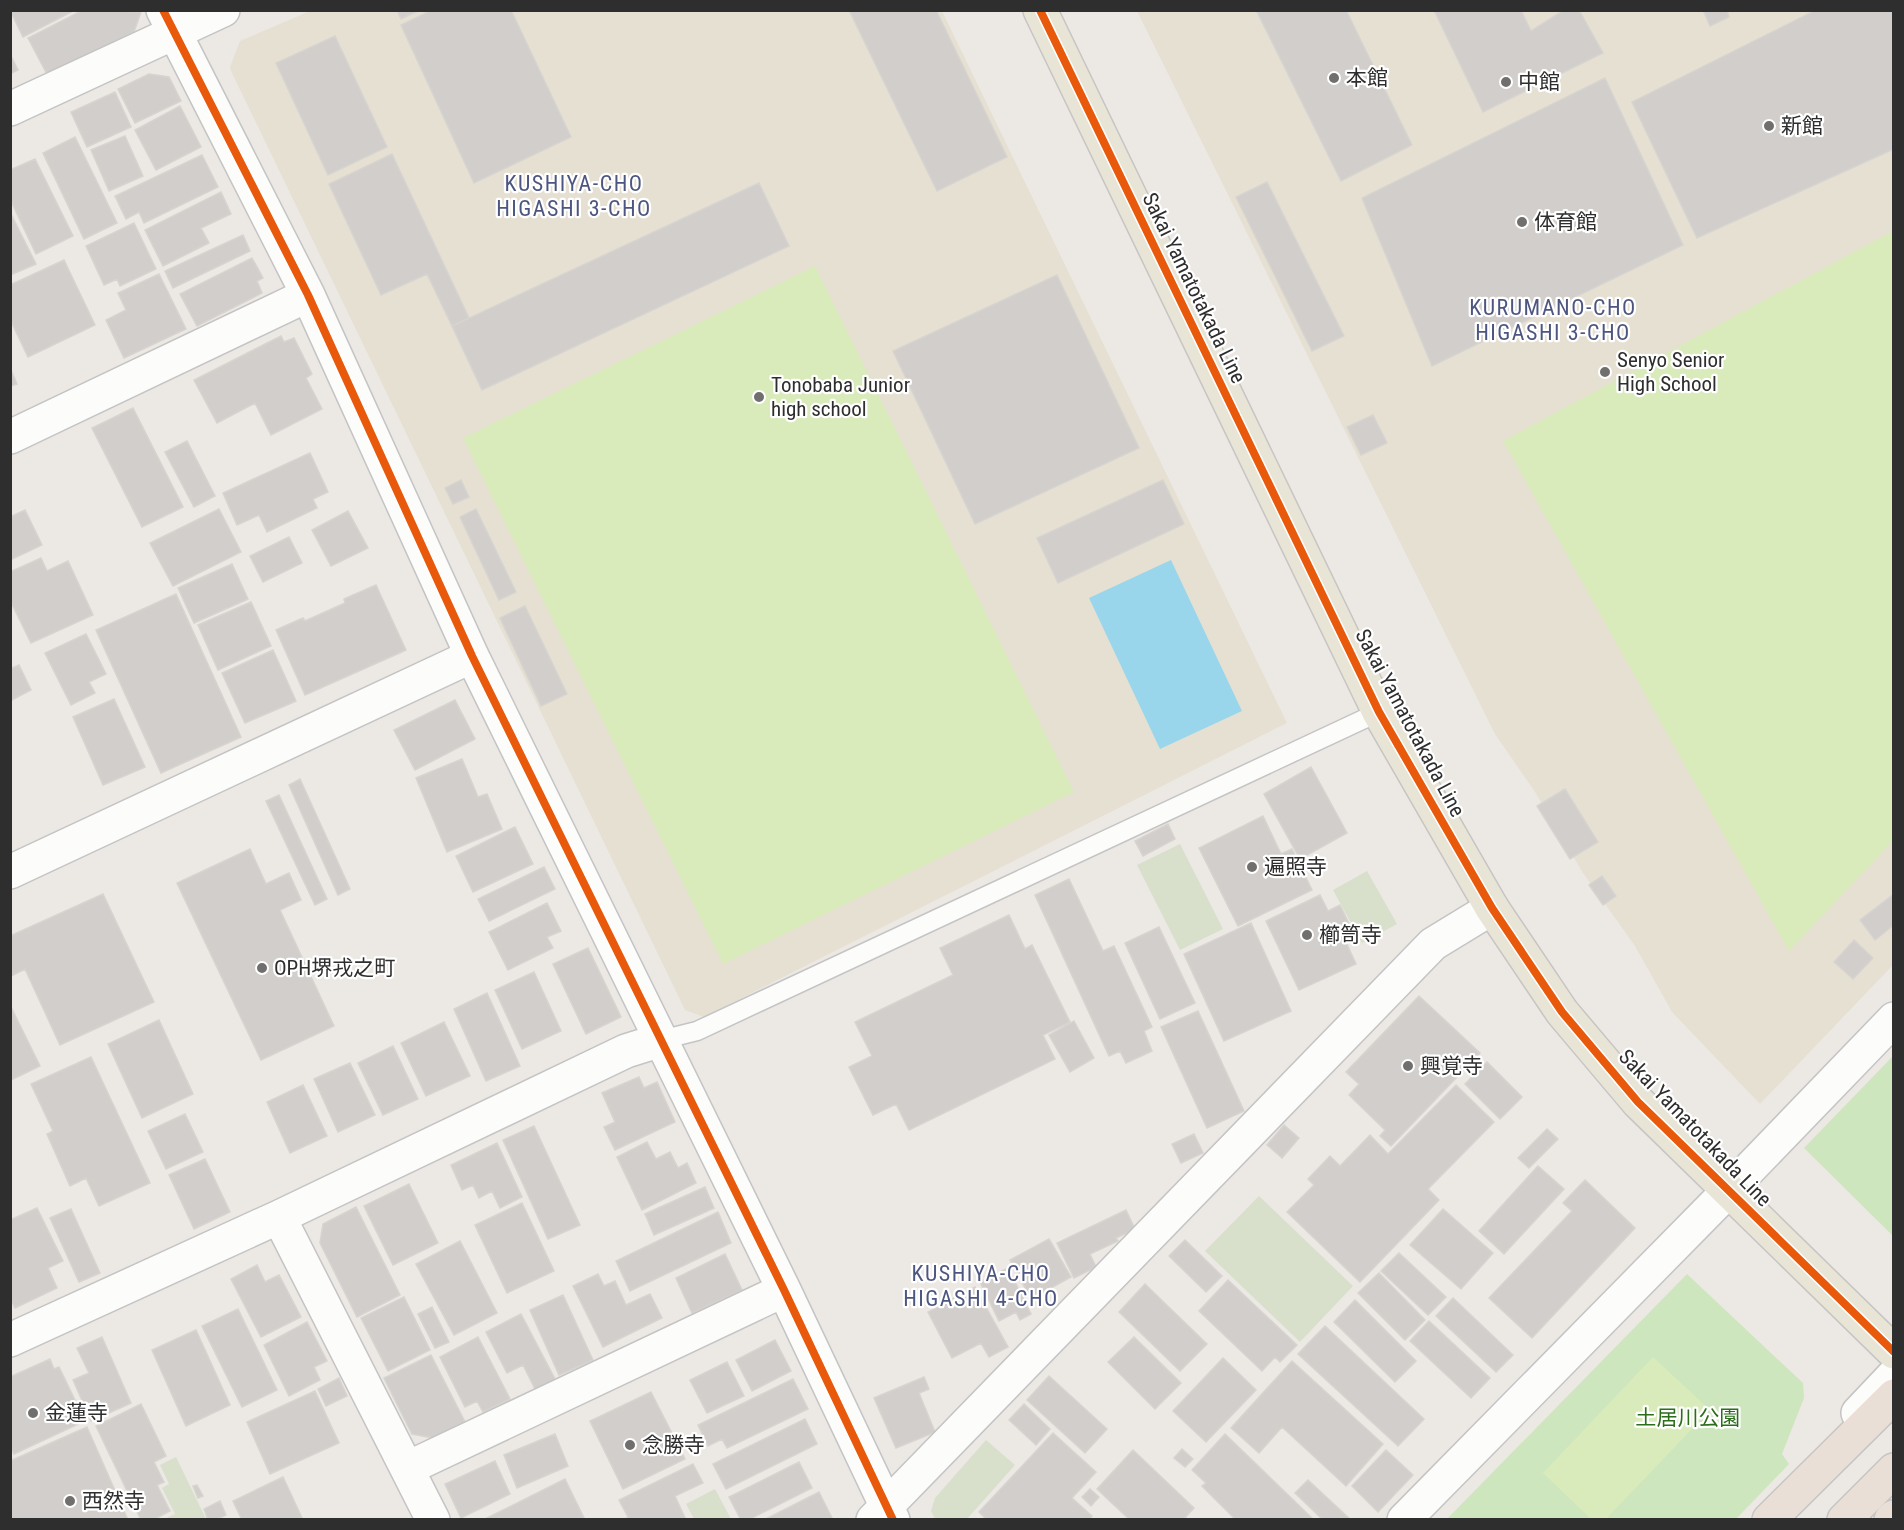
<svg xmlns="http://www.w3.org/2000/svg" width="1904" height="1530" viewBox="0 0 1904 1530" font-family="'Roboto Condensed','Noto Sans JP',sans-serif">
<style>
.education{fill:#e6e0d3}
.green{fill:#cee6be}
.cemetery{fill:#d8e0cc}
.pitch{fill:#d9eabb}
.water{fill:#99d6ec}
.building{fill:#d1cecb;stroke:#d7d4d0;stroke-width:1.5}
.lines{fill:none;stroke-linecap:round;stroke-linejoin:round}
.service-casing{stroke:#c5c4c5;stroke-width:21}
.minor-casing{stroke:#c5c4c5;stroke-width:36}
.tertiary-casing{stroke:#c5c4c5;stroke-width:36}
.primary-casing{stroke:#c6c5c4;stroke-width:36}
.motorway-casing{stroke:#c6c5c4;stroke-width:36}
.service{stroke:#fcfcfb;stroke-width:18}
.minor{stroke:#fcfcfb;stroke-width:33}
.tertiary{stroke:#fcfcfb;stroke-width:33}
.primary{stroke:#e8e4d6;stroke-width:33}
.motorway{stroke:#eadfd6;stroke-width:33}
.cycleway-casing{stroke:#fff;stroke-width:11}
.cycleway{stroke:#e8590c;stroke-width:8}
.poi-dot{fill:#706f6e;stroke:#fff;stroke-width:2}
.labels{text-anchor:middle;stroke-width:4.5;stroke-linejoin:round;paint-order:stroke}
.poi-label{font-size:21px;fill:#2e2e2e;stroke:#fff;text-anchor:start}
.street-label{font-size:21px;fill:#2e2e2e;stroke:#fff}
.park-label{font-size:21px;fill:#2c6e1b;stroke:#fff}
.neighbourhood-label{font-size:22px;letter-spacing:1.5px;fill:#4d5680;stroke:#fff}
</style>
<rect width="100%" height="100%" fill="#ece8e4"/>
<path class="education" d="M310,11H942L1287,723L704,1017L685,1010L231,71L230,67L240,41Z
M1137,11H1893V965L1760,1104L1672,1012L1635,946L1583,873L1535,792L1495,734Z"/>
<path class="green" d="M1893,1056V1236L1804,1148Z
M1687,1274L1803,1383L1804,1398L1782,1454L1789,1464L1736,1519L1446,1520Z"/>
<path class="cemetery" d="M1180,844L1223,929L1180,950L1137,865Z
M1367,871L1397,924L1362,943L1333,890Z
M1259,1196L1353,1286L1300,1342L1205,1251Z
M986,1440L1015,1465L967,1519H935L931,1511L935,1498Z
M176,1457L206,1519H164L175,1514L162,1488L169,1484L160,1465Z
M715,1489L731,1519H694L686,1504Z"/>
<path class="pitch" d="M1893,231V841L1789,951L1503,441Z
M815,266L1074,792L723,964L463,438Z
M1653,1357L1710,1410L1606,1519H1591L1543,1473Z"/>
<path class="water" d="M1171,560L1242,711L1160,749L1089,598Z"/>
<path class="building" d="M10,10H75L23,37Z
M83,10L141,12L134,32L48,76L28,38Z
M397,10H420L401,19Z
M432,10H511L571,137L474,183L401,25Z
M849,10H936L1007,157L937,191Z
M1256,10H1346L1412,145L1341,181Z
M1434,10H1521L1531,31L1564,10H1579L1603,53L1483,112Z
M1703,10H1727L1729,17L1710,26Z
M1816,10H1894V149L1697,238L1632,102Z
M335,36L387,147L328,175L276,63Z
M10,54L18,70L10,74Z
M149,74L169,77L181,101L135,123L118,89Z
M1605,78L1683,245L1432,366L1362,198Z
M115,92L131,127L87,147L71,112Z
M180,106L201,147L156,170L135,130Z
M125,136L143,176L109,191L91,150Z
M75,137L117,223L84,239L43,153Z
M392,154L469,318L452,326L427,274L381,295L329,184Z
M202,155L218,187L144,223L139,212L126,219L115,196Z
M35,159L73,236L36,254L10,199V170Z
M1267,182L1344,336L1312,351L1236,197Z
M759,183L789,246L482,390L452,326Z
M221,192L231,214L201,228L209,243L163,266L145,230Z
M10,212L36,264L10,275Z
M134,223L156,269L120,286L117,279L104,285L86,246Z
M243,235L250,251L173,288L165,271Z
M252,258L263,278L257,281L262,293L197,326L180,294Z
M64,260L95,325L28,357L10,319V285Z
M159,274L186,329L124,358L106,320L126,310L118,293Z
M1057,275L1139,448L975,524L893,351Z
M281,336L284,342L294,338L312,374L306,378L322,409L271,435L255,403L217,423L194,380Z
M10,368L17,384L10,386Z
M133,408L183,507L142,527L92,428Z
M1373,415L1387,443L1361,455L1347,427Z
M187,441L215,496L194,507L165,452Z
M310,453L328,492L313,499L317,508L267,532L259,515L237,525L223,493Z
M461,480L469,497L453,504L445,488Z
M1163,480L1184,524L1058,583L1037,538Z
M219,509L241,552L173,586L150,543Z
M476,509L516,592L499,600L460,517Z
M25,510L42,545L10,560V517Z
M348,511L368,548L331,566L312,530Z
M289,537L302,563L263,582L250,556Z
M41,558L47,571L68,561L93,615L31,643L10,600V572Z
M232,564L248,599L194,623L178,588Z
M376,585L406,650L305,695L276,630L303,618L305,621L345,603L344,599Z
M176,594L241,737L161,773L96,630Z
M251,602L271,646L218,670L198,625Z
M525,606L567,694L541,706L500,618Z
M86,634L106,674L89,682L95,693L71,705L45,653Z
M273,650L296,701L245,723L222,673Z
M19,665L31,690L10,701V669Z
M114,699L145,767L103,785L73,717Z
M455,700L475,739L415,770L394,730Z
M462,759L478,797L487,794L502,829L447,852L416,778Z
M1311,767L1347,833L1300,859L1264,794Z
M300,779L350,889L338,895L289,785Z
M1565,789L1598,842L1570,859L1537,806Z
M279,795L327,899L315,905L266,801Z
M1263,816L1281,854L1292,849L1312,890L1238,926L1199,848Z
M1168,824L1175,839L1143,856L1135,841Z
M515,827L533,864L473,892L456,856Z
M250,849L266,884L289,873L301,900L280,910L334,1026L261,1060L177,883Z
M544,867L555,889L489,921L478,899Z
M1602,876L1616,896L1603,905L1589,885Z
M1069,879L1103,951L1114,946L1152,1027L1144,1031L1152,1051L1126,1063L1120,1051L1109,1056L1035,895Z
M103,894L154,1002L60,1045L25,969L11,976L10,936Z
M1894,894V925L1875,940L1860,920Z
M1320,895L1328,911L1340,905L1356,938L1346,942L1356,964L1299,990L1266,921Z
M547,903L561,931L547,937L553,948L508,970L489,932Z
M1009,915L1025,949L1032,945L1070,1022L1043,1035L1055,1059L909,1130L896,1104L873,1115L849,1067L872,1056L855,1022L953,975L940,948Z
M1251,923L1291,1011L1224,1041L1184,954Z
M1159,927L1195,1003L1160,1019L1125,943Z
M1854,940L1873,958L1853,979L1834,962Z
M588,948L621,1017L586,1034L553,964Z
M534,972L561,1031L522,1049L495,990Z
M487,993L520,1066L486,1081L454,1009Z
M1419,996L1480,1053L1391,1146L1380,1136L1385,1130L1349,1095L1359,1084L1346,1072Z
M10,1005L40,1066L11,1080L10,1079Z
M1198,1011L1244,1111L1207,1128L1161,1027Z
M159,1020L193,1094L142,1118L108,1044Z
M1074,1021L1094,1058L1070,1072L1049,1035Z
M444,1022L470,1076L426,1096L401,1043Z
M393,1046L418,1099L383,1115L358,1063Z
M91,1057L150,1183L99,1206L86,1178L70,1186L47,1134L53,1131L31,1084Z
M1487,1062L1522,1097L1500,1119L1465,1084Z
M350,1063L375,1115L338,1132L314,1079Z
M639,1077L644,1088L657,1082L675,1122L615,1150L604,1127L615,1122L602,1093Z
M303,1085L327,1136L290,1153L267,1102Z
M1456,1085L1494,1122L1428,1189L1439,1200L1360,1282L1287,1212L1314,1185L1308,1179L1330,1156L1340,1166L1370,1135L1388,1154Z
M185,1114L203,1152L166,1169L148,1131Z
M1284,1125L1299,1138L1282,1158L1267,1145Z
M534,1126L580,1225L548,1239L503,1140Z
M1547,1129L1558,1139L1529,1168L1518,1158Z
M1194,1134L1203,1153L1181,1163L1172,1144Z
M647,1142L656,1159L670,1152L678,1168L687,1163L696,1183L642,1210L617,1157Z
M497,1143L522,1197L500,1208L492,1191L479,1198L473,1185L462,1190L451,1165Z
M205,1159L230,1212L194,1229L169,1175Z
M1538,1166L1564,1189L1504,1254L1479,1231Z
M1585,1180L1635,1228L1532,1338L1489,1298L1572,1211L1563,1203Z
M409,1184L438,1243L393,1265L364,1206Z
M705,1187L714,1208L654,1235L645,1214Z
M522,1203L554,1271L507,1293L475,1225Z
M356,1207L400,1295L357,1317L320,1243L323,1224Z
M37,1208L63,1261L48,1268L57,1288L15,1308L10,1298V1220Z
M71,1209L100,1273L79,1282L50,1218Z
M1443,1209L1493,1253L1461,1289L1410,1245Z
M1126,1210L1135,1229L1116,1238L1118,1241L1090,1254L1096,1267L1074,1278L1057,1243Z
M718,1212L731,1243L630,1291L616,1261Z
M1049,1239L1071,1277L1031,1299L1010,1260Z
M1185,1240L1222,1276L1206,1292L1169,1256Z
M460,1241L497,1313L454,1335L416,1264Z
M1399,1253L1446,1297L1428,1315L1381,1271Z
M725,1254L742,1290L692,1313L676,1278Z
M257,1265L265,1282L279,1275L301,1317L261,1337L231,1279Z
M1008,1268L1031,1314L1020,1320L1016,1312L999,1321L980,1282Z
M1379,1273L1425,1320L1405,1340L1358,1293Z
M598,1274L604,1286L615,1281L626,1305L650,1294L662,1318L603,1347L573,1286Z
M1228,1280L1297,1345L1280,1362L1275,1357L1262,1371L1199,1311Z
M1145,1284L1207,1344L1180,1371L1119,1312Z
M975,1287L1008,1347L989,1357L981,1343L952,1358L928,1312Z
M563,1295L593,1360L559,1375L530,1310Z
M404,1297L430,1350L388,1371L361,1318Z
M1453,1298L1513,1355L1496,1372L1436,1316Z
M1355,1300L1416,1361L1395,1382L1334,1322Z
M432,1307L449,1342L435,1348L418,1314Z
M238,1309L277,1390L242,1407L202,1326Z
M521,1314L556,1381L536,1391L523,1365L507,1373L486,1332Z
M1429,1321L1490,1378L1471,1398L1410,1341Z
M307,1322L327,1361L314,1367L320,1380L289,1396L264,1345Z
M1325,1326L1424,1419L1398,1446L1298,1354Z
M196,1330L230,1405L186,1426L152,1350Z
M102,1337L131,1403L91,1421L73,1380L89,1373L77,1348Z
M478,1337L510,1399L483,1412L477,1401L465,1407L440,1357Z
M1134,1337L1181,1383L1155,1409L1108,1362Z
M775,1340L791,1371L752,1391L736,1360Z
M431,1355L465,1422L433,1438L412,1434L384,1378Z
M1223,1358L1256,1390L1206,1442L1173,1411Z
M50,1359L54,1369L59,1367L85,1421L14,1454L10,1446V1377Z
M1292,1361L1383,1444L1346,1486L1282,1427L1259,1453L1231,1428Z
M727,1362L744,1396L707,1413L690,1380Z
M1049,1376L1107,1429L1085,1453L1027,1400Z
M924,1377L929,1389L919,1393L935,1432L896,1448L874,1398Z
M339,1378L347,1396L326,1406L318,1389Z
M793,1379L808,1409L727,1448L722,1439L708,1446L698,1425Z
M315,1391L339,1443L270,1474L247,1422Z
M651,1392L685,1459L623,1489L590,1421Z
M141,1404L166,1456L154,1462L164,1482L157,1485L170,1511L153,1520H141L96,1426Z
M1024,1404L1050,1429L1036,1445L1009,1420Z
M805,1419L817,1444L726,1489L713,1464Z
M87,1427L128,1520H10V1461Z
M1053,1433L1096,1472L1072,1498L1092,1516L1089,1520H987L979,1512Z
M555,1434L568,1466L517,1488L504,1455Z
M1225,1434L1314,1520H1236L1202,1486L1206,1483L1192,1470Z
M1182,1449L1193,1459L1185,1467L1174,1458Z
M1133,1450L1194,1508L1183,1520H1130L1097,1489Z
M1386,1450L1413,1475L1378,1512L1352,1486Z
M495,1461L510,1494L461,1518L445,1484Z
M799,1462L812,1488L748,1520H741L729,1497Z
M693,1464L703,1483L675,1496L686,1520H624L628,1517L619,1500Z
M283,1477L303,1520H242L233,1501Z
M565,1479L585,1520H483Z
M1308,1480L1351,1520H1323L1295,1493Z
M197,1485L203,1496L198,1498L193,1486Z
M1090,1489L1099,1497L1091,1506L1082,1497Z
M819,1492L833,1520H764Z
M220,1501L226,1515L216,1520H208L204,1509Z"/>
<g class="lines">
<defs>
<path id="service" d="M661,1040L697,1031L1379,712"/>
<path id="minor" d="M163,10L308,295L472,656L784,1290L893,1520
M10,109L223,10
M10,437L308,295
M10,872L472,656
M279,1217L433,1520
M10,1340L279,1217L626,1051L661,1040
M408,1468L784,1290
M873,1520L1433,944L1492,908
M1404,1520L1729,1190L1894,1019"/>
<path id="tertiary" d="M1858,1413L1894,1375"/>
<path id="primary" d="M1040,10L1379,712L1492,908L1562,1012L1638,1102L1894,1352"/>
<path id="motorway" d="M1769,1520L1894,1396
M1844,1520L1894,1470
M1891,1520L1894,1517"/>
</defs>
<use href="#service" class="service-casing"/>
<use href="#minor" class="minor-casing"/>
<use href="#tertiary" class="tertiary-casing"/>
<use href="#primary" class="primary-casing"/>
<use href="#motorway" class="motorway-casing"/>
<use href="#service" class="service"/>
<use href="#minor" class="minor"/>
<use href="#tertiary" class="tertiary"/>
<use href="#primary" class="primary"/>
<use href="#motorway" class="motorway"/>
<defs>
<path id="cycleway" d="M163,10L308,295L472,656L784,1290L893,1520
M1040,10L1379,712L1492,908L1562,1012L1638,1102L1894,1352"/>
</defs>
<use href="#cycleway" class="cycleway-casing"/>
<use href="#cycleway" class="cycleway"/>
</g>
<g class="poi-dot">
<circle cx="1334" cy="78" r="6"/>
<circle cx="1506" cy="82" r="6"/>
<circle cx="1769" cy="126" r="6"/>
<circle cx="1522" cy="222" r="6"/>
<circle cx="1605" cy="372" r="6"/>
<circle cx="759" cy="397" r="6"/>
<circle cx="1252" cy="867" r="6"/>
<circle cx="1307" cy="935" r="6"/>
<circle cx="262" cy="968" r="6"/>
<circle cx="1408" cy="1066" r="6"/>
<circle cx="33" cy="1413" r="6"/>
<circle cx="630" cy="1445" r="6"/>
<circle cx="70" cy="1501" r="6"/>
</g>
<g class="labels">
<g class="poi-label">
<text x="1346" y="85">本館</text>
<text x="1518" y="89">中館</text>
<text x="1781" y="133">新館</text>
<text x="1534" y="229">体育館</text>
<text x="1617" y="367">Senyo Senior<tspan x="1617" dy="24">High School</tspan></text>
<text x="771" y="392">Tonobaba Junior<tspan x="771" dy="24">high school</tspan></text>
<text x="1264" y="874">遍照寺</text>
<text x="1319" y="942">櫛笥寺</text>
<text x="274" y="975">OPH堺戎之町</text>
<text x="1420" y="1073">興覚寺</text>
<text x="45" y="1420">金蓮寺</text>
<text x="642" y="1452">念勝寺</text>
<text x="82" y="1508">西然寺</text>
</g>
<g class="street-label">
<text transform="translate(1194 288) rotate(64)" y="7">Sakai Yamatotakada Line</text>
<text transform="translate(1410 723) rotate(62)" y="7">Sakai Yamatotakada Line</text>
<text transform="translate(1695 1128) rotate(46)" y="7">Sakai Yamatotakada Line</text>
</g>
<g class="park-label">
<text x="1688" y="1425">土居川公園</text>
</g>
<g class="neighbourhood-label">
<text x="574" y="191">KUSHIYA-CHO<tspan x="574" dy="25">HIGASHI 3-CHO</tspan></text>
<text x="1553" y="315">KURUMANO-CHO<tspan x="1553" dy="25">HIGASHI 3-CHO</tspan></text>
<text x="981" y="1281">KUSHIYA-CHO<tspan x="981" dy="25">HIGASHI 4-CHO</tspan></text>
</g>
</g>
<rect width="1904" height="1530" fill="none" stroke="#2e2e2e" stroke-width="24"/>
</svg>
